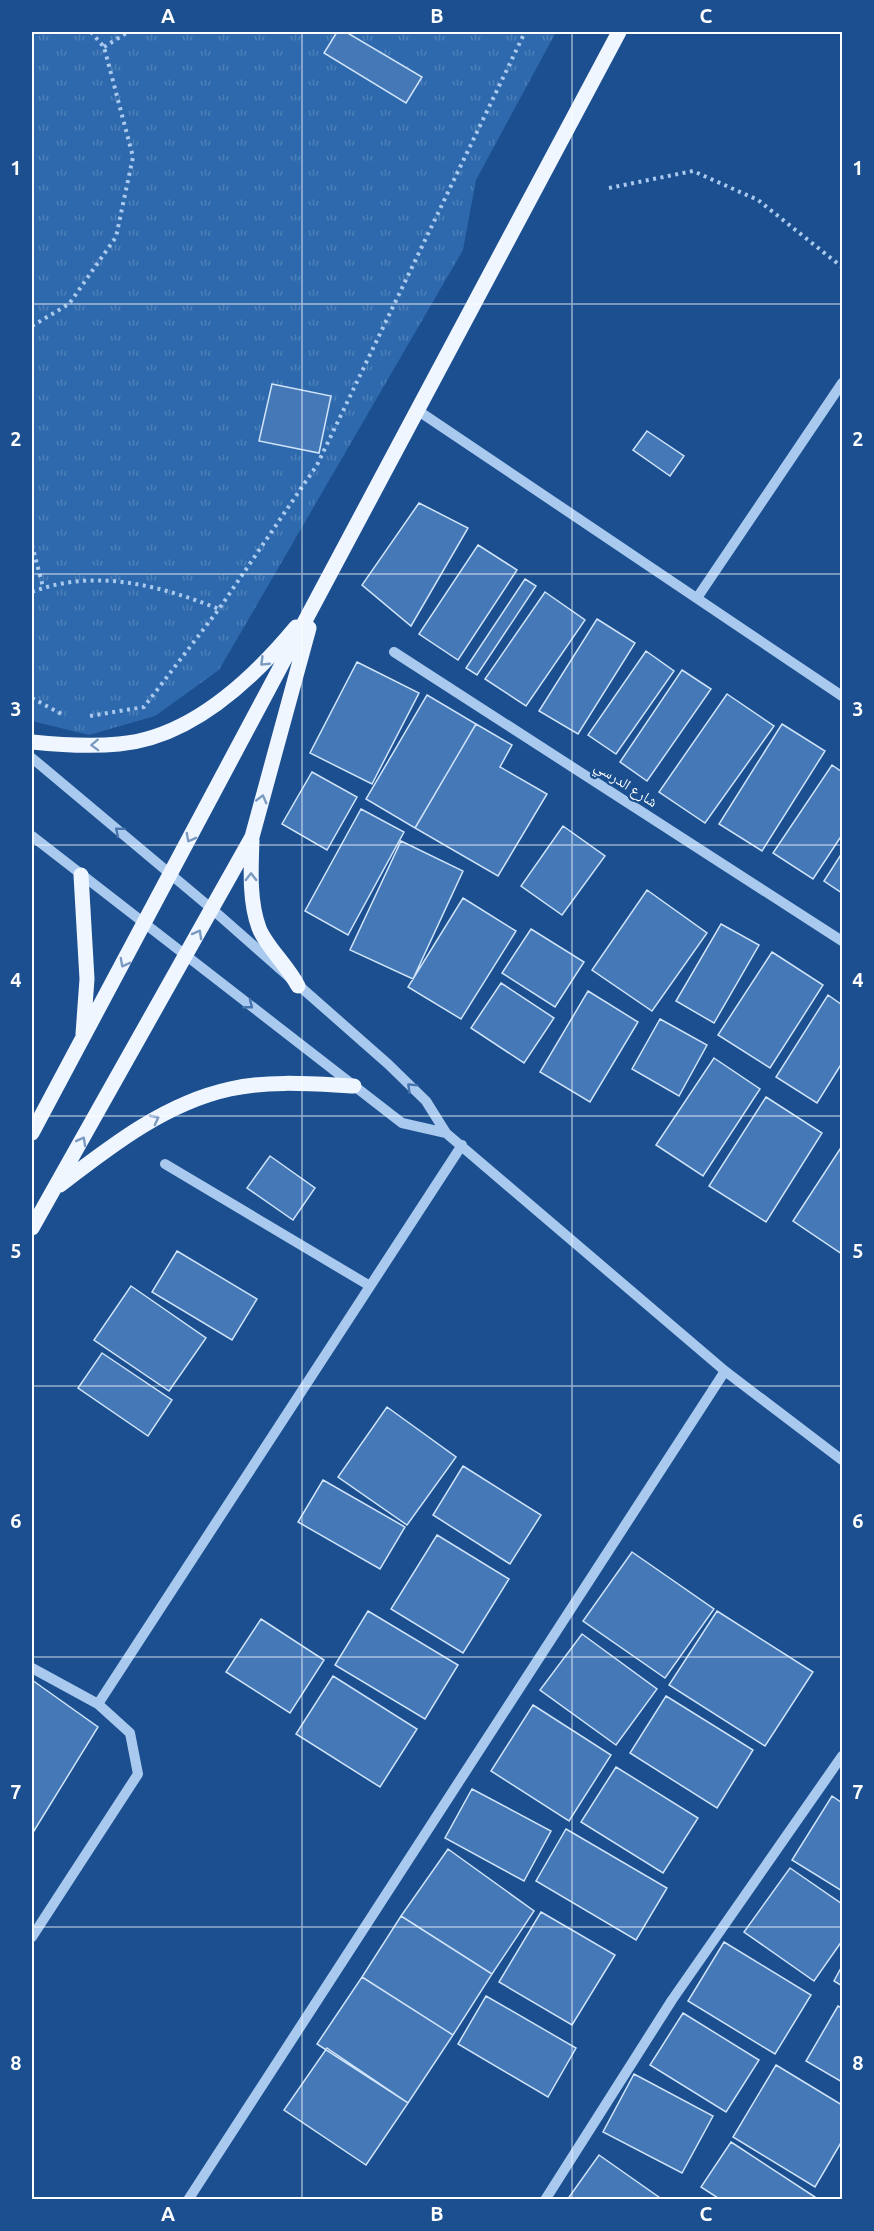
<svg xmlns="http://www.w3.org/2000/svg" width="874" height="2231" viewBox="0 0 874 2231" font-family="Ubuntu,'Noto Naskh Arabic',sans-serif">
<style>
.park{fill:url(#park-tufts)}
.building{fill:#4478b7;stroke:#cfe3fa;stroke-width:1.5}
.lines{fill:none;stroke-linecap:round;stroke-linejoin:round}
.path{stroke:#a9c9ee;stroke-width:4;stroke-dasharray:3 4.5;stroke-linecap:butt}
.minor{stroke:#a9c9ee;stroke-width:10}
.major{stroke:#f0f6ff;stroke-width:15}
.oneway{stroke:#7b9ac1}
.oneway2{stroke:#4674ac}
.grid{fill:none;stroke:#fff;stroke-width:1.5;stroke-opacity:0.55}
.labels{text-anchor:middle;stroke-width:4.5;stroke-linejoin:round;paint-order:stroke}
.street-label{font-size:15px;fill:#fff;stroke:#1b4f8f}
.neatline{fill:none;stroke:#fff;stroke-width:2}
.grid-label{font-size:20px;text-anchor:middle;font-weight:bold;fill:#fff}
</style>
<defs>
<pattern id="park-tufts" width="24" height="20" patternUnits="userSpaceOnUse" patternTransform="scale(1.5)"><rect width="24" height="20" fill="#2e69ad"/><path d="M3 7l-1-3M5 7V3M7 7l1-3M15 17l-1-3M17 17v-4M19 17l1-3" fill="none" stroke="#4d80b9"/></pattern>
</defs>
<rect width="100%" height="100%" fill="#1b4f8f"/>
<path class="park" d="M32,32H556L476,180L463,250L219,670L155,716L89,735L32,721Z"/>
<path class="building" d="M337,32H346L422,77L406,103L324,53Z
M272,384L331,396L319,453L259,441Z
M647,431L684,456L670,476L633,450Z
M419,503L468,528L411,626L362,585Z
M478,545L517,570L458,660L419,634Z
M525,579L536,586L477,675L466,668Z
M545,592L585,620L526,706L485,679Z
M597,619L635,643L578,734L539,711Z
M646,651L674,671L616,754L588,735Z
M357,662L419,693L372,784L310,753Z
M682,670L711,689L647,781L620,762Z
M727,694L774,726L705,823L659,792Z
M427,695L476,724L415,828L366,799Z
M476,724L512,745L500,767L547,794L498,876L415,828Z
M782,724L825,751L762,851L719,824Z
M832,765L842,772V835L813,879L773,853Z
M312,772L357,797L327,850L282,824Z
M361,809L404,832L348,935L305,911Z
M563,826L605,856L562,915L521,886Z
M401,841L463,871L413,979L350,950Z
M842,853V893L824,881Z
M647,890L707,933L652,1011L592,970Z
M463,898L516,931L461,1019L408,987Z
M721,924L759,945L714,1023L676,1001Z
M531,929L584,962L555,1007L502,973Z
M772,952L823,985L770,1068L718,1035Z
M501,983L554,1018L524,1063L471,1028Z
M588,991L638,1022L590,1102L540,1072Z
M828,995L842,1005V1063L817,1103L776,1077Z
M660,1019L707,1045L679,1096L632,1069Z
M714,1058L760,1089L703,1176L656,1145Z
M766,1097L822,1133L766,1222L709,1186Z
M842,1146V1254L793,1221Z
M270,1156L315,1188L293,1220L247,1188Z
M177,1251L257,1299L232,1340L152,1292Z
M131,1286L206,1338L169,1391L94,1340Z
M102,1353L172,1400L148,1436L78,1388Z
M387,1407L456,1457L407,1525L338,1477Z
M463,1466L541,1515L510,1564L433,1515Z
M323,1480L405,1527L380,1569L298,1522Z
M437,1535L509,1579L463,1653L391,1609Z
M632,1552L714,1609L665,1678L583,1621Z
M368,1611L458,1665L425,1719L335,1665Z
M717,1611L813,1672L765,1746L669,1685Z
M261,1619L324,1660L290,1713L226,1672Z
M582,1634L657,1689L616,1745L540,1690Z
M333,1676L417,1729L380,1787L296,1734Z
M32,1680L98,1727L32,1834Z
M666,1696L753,1750L717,1808L630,1753Z
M533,1705L611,1755L569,1821L491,1771Z
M616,1767L698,1818L663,1873L581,1822Z
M472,1789L551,1831L524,1881L445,1838Z
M832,1796L842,1803V1891L792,1860Z
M566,1829L667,1888L636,1940L536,1881Z
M448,1849L534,1911L492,1974L401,1916Z
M790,1868L842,1904V1941L814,1981L744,1932Z
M541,1912L615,1955L572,2025L499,1982Z
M401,1916L492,1974L453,2035L362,1977Z
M724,1942L811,1995L775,2054L688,2001Z
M842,1966V1986L834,1981Z
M362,1977L453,2035L408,2103L317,2044Z
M486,1996L576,2048L548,2097L458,2044Z
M838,2006L842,2008V2082L806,2061Z
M683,2013L759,2060L726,2112L650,2065Z
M327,2048L408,2103L366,2165L284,2110Z
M776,2065L842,2105V2141L815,2187L733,2137Z
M634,2074L713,2116L682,2173L603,2132Z
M731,2142L815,2197L813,2200H721L701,2187Z
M599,2155L663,2200H567Z"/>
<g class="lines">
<path class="path" d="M104,47L128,32
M609,188L693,171L758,200L842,267
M32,326L69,304L116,237L133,157L104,47L91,32
M32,545L43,587
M32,592C94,568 159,585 219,609
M32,698L65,716
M90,716L144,707L219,609L317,465L525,32"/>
<path class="minor" d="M417,410L842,696
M697,598L842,383
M394,652L842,941
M32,758L212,909L388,1064L426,1101L446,1133L725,1371L842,1460
M32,836L402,1123L446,1133
M165,1164L370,1286
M32,1668L98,1704
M32,1937L138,1774L130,1733L98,1704L462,1145
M188,2200L725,1371
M545,2200L672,2000L842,1756"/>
<path class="major" d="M32,742C61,745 90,747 119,744C191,738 252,680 296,627
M252,840C251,868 249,901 259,928C265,945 288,966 298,986
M81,875L87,979L83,1034
M32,1133L619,32
M60,1185C112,1145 166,1103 230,1089C270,1080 314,1084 354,1086
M32,1228L252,837L309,628"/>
</g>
<defs><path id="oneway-chevron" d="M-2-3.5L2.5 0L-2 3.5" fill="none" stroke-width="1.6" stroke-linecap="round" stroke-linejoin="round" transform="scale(1.5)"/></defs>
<g class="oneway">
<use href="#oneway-chevron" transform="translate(264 662) rotate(136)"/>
<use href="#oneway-chevron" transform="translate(95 745) rotate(178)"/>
<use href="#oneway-chevron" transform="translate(262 799) rotate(-75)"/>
<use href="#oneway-chevron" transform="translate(190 838) rotate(118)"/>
<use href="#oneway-chevron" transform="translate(251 877) rotate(-90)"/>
<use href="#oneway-chevron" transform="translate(198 934) rotate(-61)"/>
<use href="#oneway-chevron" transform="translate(124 963) rotate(118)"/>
<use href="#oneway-chevron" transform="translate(155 1119) rotate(-28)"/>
<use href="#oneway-chevron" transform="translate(82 1141) rotate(-61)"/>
</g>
<g class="oneway2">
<use href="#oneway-chevron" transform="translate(119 831) rotate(-140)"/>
<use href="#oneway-chevron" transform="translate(249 1005) rotate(38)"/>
<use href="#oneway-chevron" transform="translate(411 1087) rotate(-136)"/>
</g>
<path class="grid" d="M302,32V2200M572,32V2200M32,304H842M32,574H842M32,845H842M32,1116H842M32,1386H842M32,1657H842M32,1927H842"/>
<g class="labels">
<g class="street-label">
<text transform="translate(626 784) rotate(33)" y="5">شارع الدرسي</text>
</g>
</g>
<rect width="874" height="2231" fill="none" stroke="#1b4f8f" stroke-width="66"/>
<rect x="33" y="33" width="808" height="2165" class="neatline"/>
<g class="grid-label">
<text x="168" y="23">A</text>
<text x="437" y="23">B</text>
<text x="706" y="23">C</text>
<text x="16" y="175">1</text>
<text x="858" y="175">1</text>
<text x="16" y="446">2</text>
<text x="858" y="446">2</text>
<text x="16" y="716">3</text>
<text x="858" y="716">3</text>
<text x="16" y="987">4</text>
<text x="858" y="987">4</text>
<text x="16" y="1258">5</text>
<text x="858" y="1258">5</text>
<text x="16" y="1528">6</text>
<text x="858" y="1528">6</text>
<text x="16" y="1799">7</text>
<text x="858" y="1799">7</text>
<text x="16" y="2070">8</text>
<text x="858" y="2070">8</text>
<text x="168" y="2221">A</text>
<text x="437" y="2221">B</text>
<text x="706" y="2221">C</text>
</g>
</svg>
